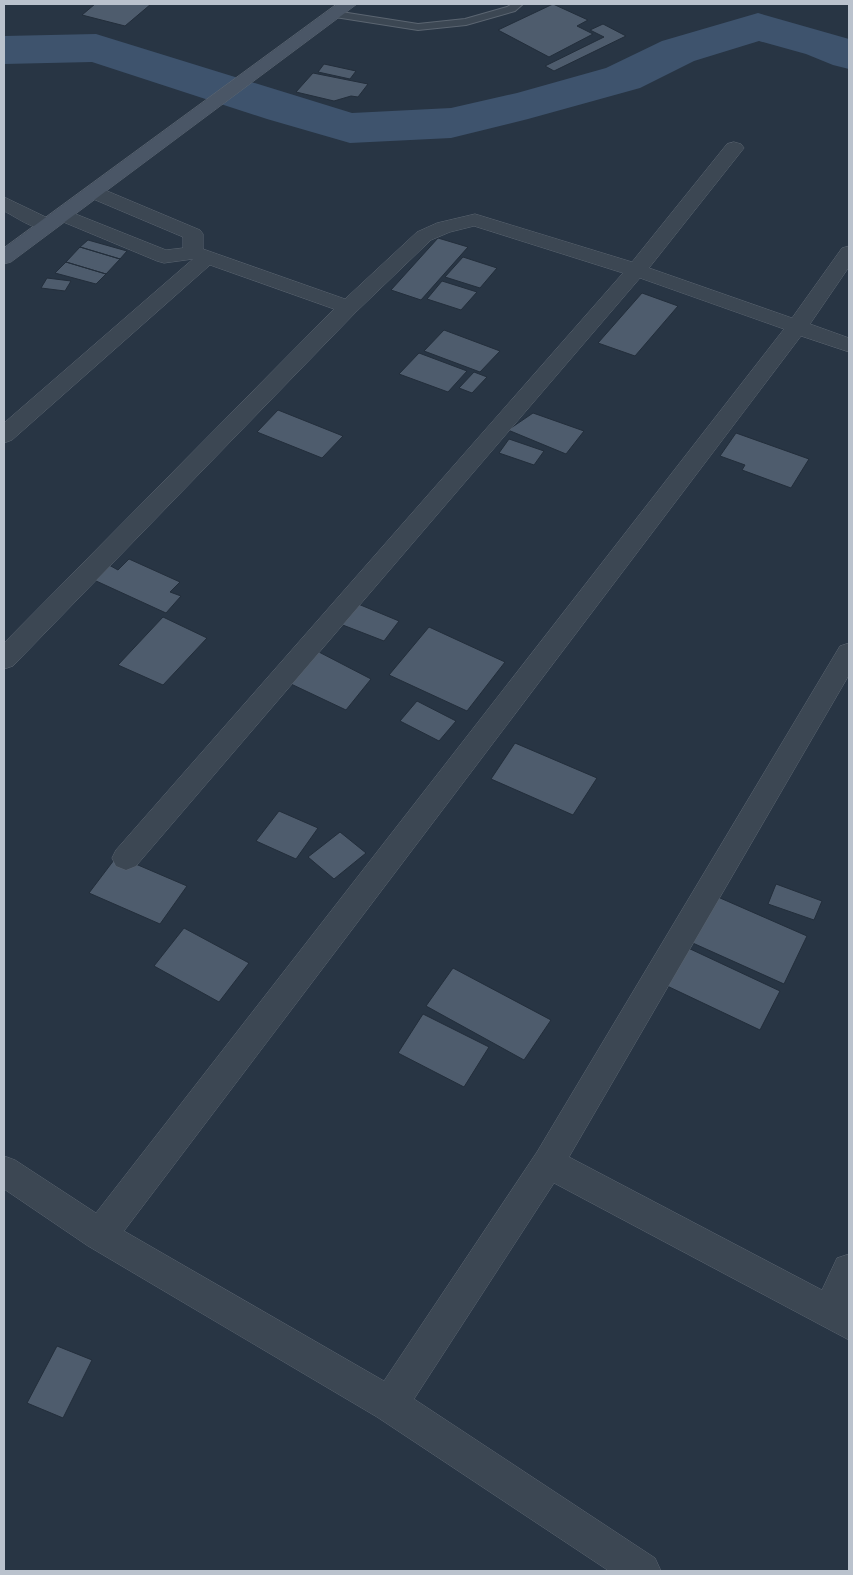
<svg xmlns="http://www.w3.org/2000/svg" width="853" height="1575" viewBox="0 0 853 1575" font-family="Barlow,sans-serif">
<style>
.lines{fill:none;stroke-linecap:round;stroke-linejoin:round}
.river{fill:#3e536d;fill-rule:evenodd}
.building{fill:#4e5c6d;stroke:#232e3b}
.lane-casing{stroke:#5b6571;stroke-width:2}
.street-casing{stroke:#5b6571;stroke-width:1}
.secondary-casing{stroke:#5b6571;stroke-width:1}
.lane{fill:#3c4753;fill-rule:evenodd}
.street{fill:#3c4753;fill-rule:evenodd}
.secondary{fill:#4a5666;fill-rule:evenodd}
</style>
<rect width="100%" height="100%" fill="#283544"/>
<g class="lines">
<path class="river" d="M758,13L849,39V69L833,65L806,54L759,41L694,61L640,88L528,119L451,138L350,143L267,119L92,62L4,64V36L96,34L352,113L451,108L517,93L606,68L662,41Z"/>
</g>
<path class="building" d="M95,4H151L125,26L82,15Z
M553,4L588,20L577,26L593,34L549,57L498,30Z
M603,24L626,36L554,71L545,66L604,37L590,30Z
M324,64L356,71L350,79L318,72Z
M313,73L368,84L358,97L351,96L334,101L296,92Z
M438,238L468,247L421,300L391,290Z
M88,240L127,251L120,259L80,247Z
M80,247L120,259L106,274L66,262Z
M463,257L497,268L480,288L445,277Z
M66,262L106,274L96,284L55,273Z
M47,278L71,281L65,291L41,288Z
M442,281L477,292L461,310L427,299Z
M642,293L678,306L635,356L598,343Z
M444,330L500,351L480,372L424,351Z
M419,353L467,371L448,392L399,374Z
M474,372L487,377L472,393L459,388Z
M278,410L343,436L322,458L257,432Z
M533,413L584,431L566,454L508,430Z
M736,433L809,459L791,488L742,470L745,465L720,456Z
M509,439L544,451L534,465L499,453Z
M129,559L180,582L170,592L181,596L166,613L94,580L109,565L118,570Z
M351,601L399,621L384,641L335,622Z
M163,617L207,638L163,685L118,665Z
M429,627L505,662L467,711L389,675Z
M317,651L371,679L346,710L291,684Z
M417,701L456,721L439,741L400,721Z
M515,743L597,778L573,815L491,779Z
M279,811L318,828L296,859L256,841Z
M340,832L366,853L334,879L308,857Z
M117,856L187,886L160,924L89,893Z
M776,884L822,901L814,920L768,904Z
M711,894L807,936L784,984L686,940Z
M184,928L249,963L219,1002L154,966Z
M686,947L780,991L760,1030L665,985Z
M453,968L551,1020L524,1060L426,1006Z
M423,1014L489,1047L464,1087L398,1053Z
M57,1346L92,1360L63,1418L27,1403Z"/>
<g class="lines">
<defs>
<path id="lane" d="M512,4H523L515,11L466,25L418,30L335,17L330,14L335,11L418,24L465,19L507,7Z"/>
<path id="street" d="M734,142L741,144L744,148L649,268L792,318L842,248L849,246V267L810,324L849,338V352L801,336L124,1231L384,1381L537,1152L840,646L849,643V675L569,1157L822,1290L837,1258L849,1254V1340L554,1183L414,1399L655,1558L661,1571H609L377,1417L88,1246L4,1189V1156L15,1160L96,1213L784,329L640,278L136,866L126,870L116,866L112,858L116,850L623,273L474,226L450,232L431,240L356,312L13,666L4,669V643L334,309L210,265L12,440L4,443V423L193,259L164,263L157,261L56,219L53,215L56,211L63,209L166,250L183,248V237L86,196L83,192L86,188L93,186L100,188L200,230L203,234V249L345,299L417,232L437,223L475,214L632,262L727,144Z
M4,197L54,221L57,225L54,229C37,233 18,218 4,211Z"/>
<path id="secondary" d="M337,4H357L11,262L4,264V248Z"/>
</defs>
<use href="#lane" class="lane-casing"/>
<use href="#street" class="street-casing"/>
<use href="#secondary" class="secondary-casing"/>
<use href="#lane" class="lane"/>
<use href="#street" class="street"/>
<use href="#secondary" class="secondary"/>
</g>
<rect width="853" height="1575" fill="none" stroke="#bac2cd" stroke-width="10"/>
</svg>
